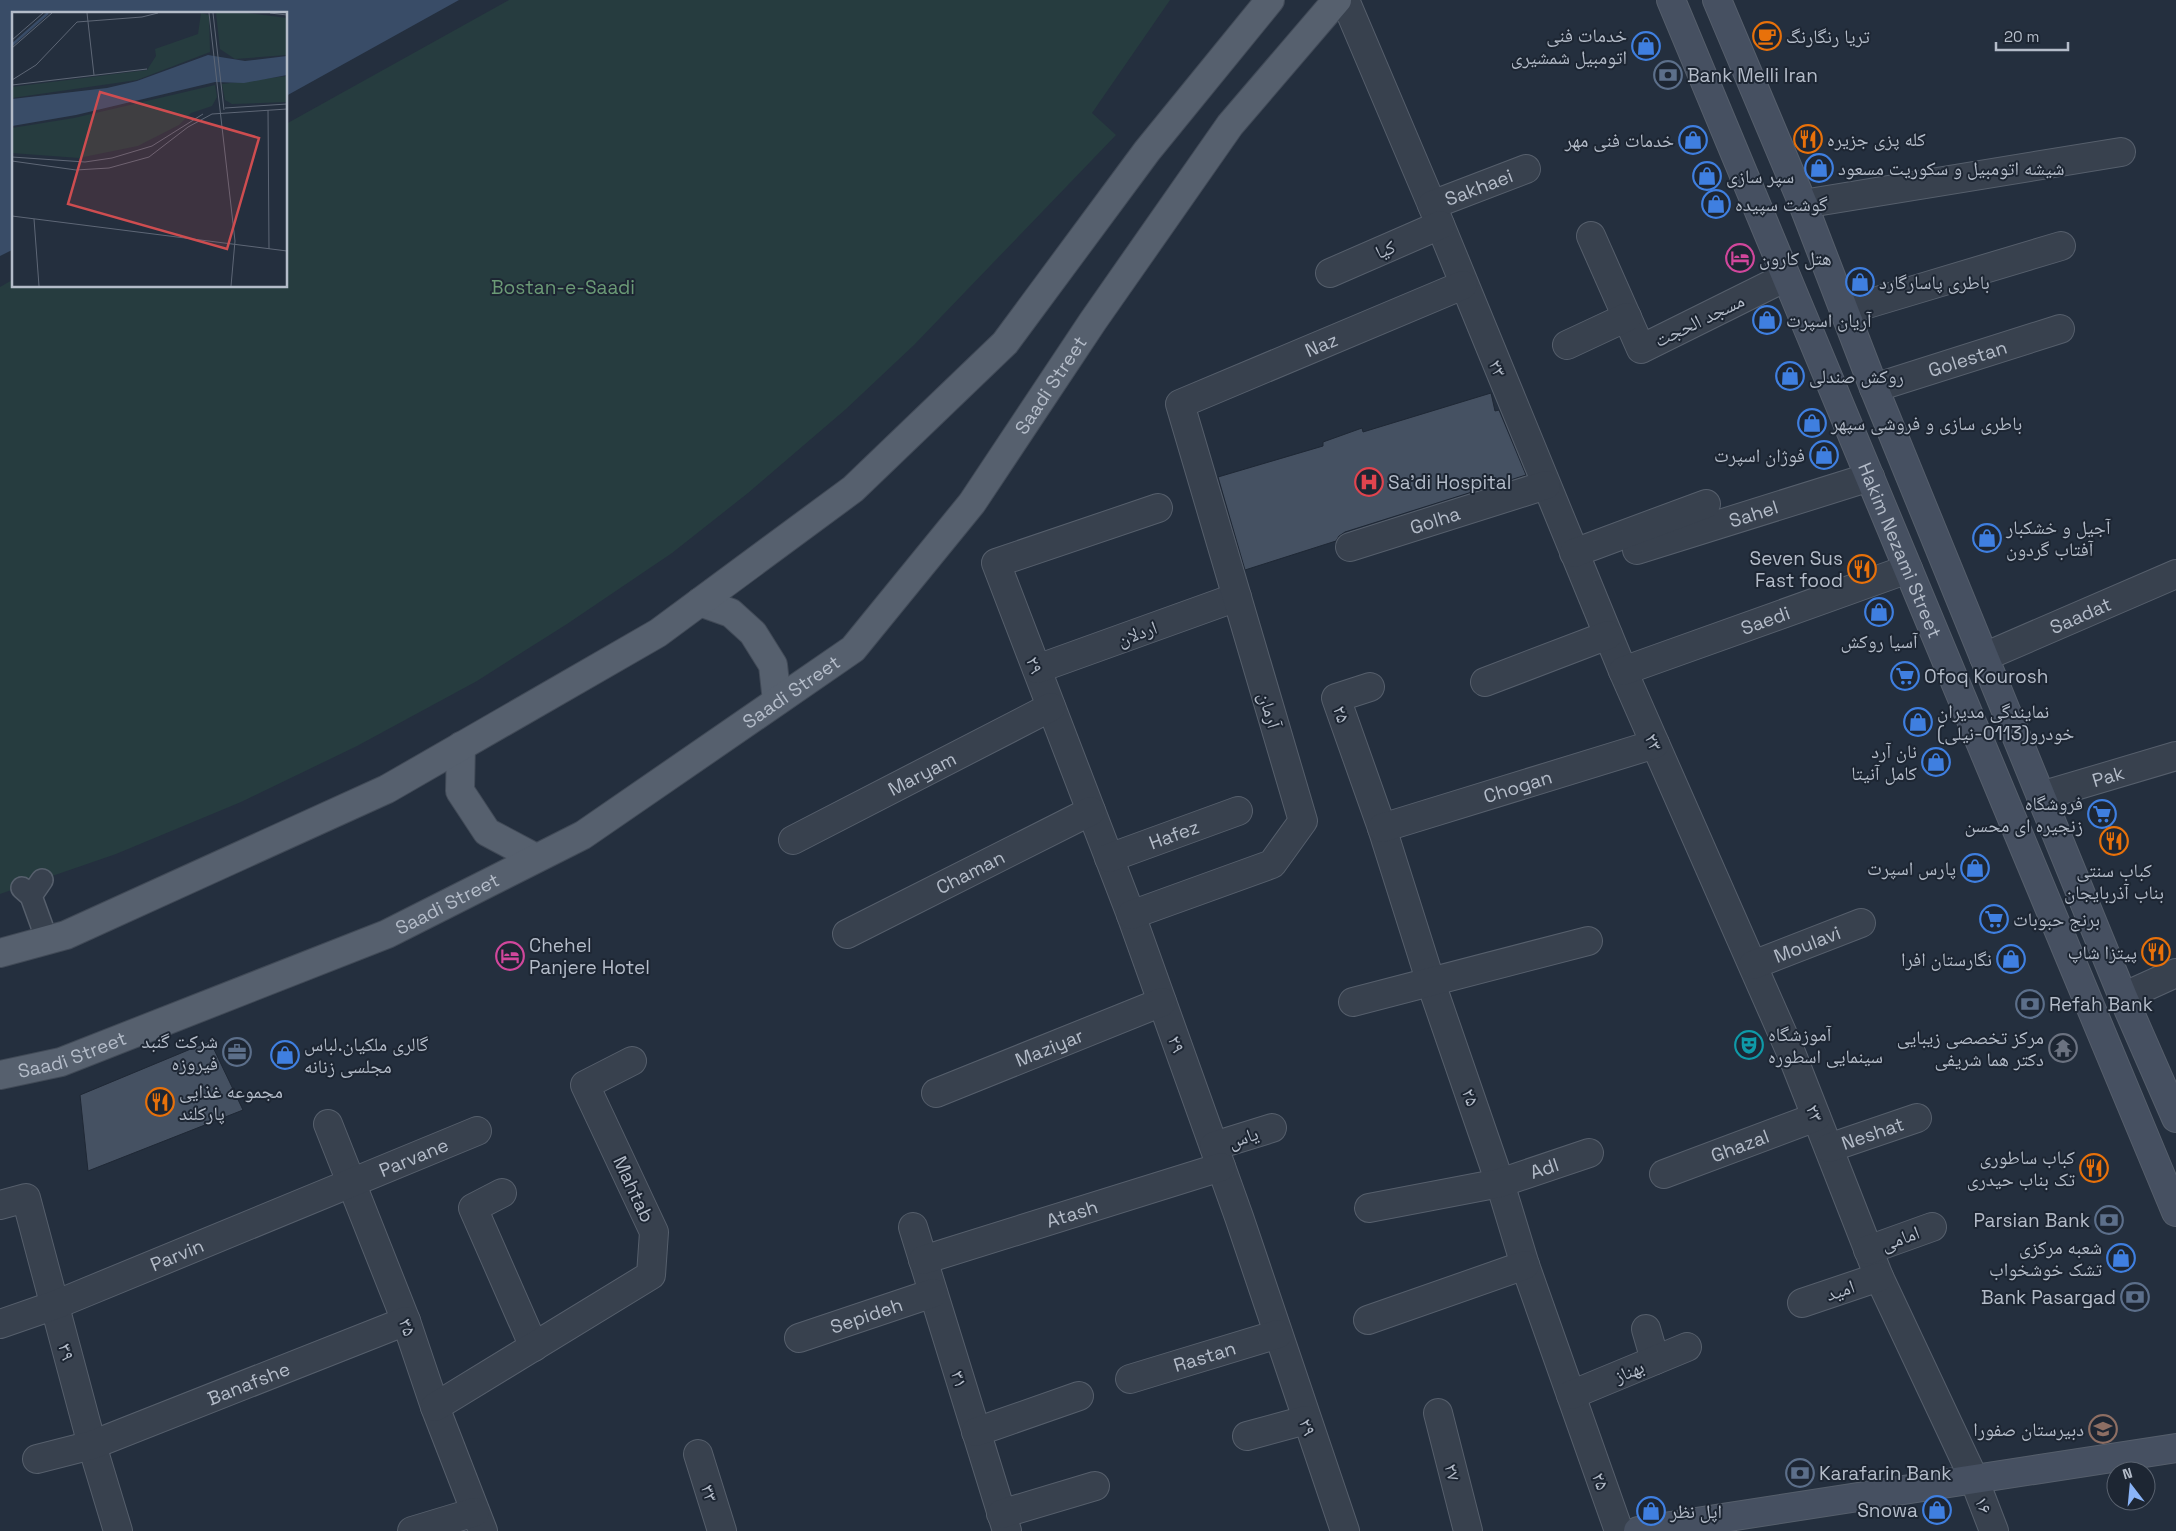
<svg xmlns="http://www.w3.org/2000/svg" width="2176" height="1531" viewBox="0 0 2176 1531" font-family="'Space Grotesk','Noto Naskh Arabic',sans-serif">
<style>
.green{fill:#263c3f}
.water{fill:#394c67}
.building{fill:#455162;stroke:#1f2835}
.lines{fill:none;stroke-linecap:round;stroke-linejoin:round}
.pedestrian-casing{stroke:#565f6c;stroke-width:24}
.minor-casing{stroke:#565f6c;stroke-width:30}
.secondary-casing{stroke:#565f6c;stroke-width:30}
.primary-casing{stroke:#414a57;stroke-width:30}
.pedestrian{stroke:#38414e;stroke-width:21}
.minor{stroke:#38414e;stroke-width:28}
.secondary{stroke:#465061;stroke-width:28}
.primary{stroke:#56606e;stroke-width:28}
.labels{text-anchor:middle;stroke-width:4;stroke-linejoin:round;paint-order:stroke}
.poi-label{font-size:19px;fill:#b4bcc9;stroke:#1d2633;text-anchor:start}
.street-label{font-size:19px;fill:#b4bcc9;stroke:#1d2633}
.park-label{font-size:19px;fill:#6b9a76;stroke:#1d2633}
.inset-river{fill:none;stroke:#394c67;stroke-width:2.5}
.inset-road{fill:none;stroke:#5e6776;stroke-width:1}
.view{fill:#ce4d50;fill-opacity:0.15;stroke:#ce4d50;stroke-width:2.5}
.inset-edge{fill:none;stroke:#b4bcc9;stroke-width:2.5}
</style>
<rect width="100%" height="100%" fill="#242f3e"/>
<path class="green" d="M509,0H1170L1092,113L1116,135L914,345L846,409L748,493L672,553L567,624L477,681L357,746L241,802L116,854L0,894V287L14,279V286H286V124Z"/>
<path class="water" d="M0,0H459L286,96V14H14V249L0,256Z"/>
<path class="building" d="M1491,393L1495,411L1499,410L1526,475L1345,532L1339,536L1336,541L1245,570L1218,477L1323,446V442L1362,428L1363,432Z
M210,1041L243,1110L88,1171L80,1095Z"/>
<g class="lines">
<defs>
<path id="pedestrian" d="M22,888L31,896L42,880
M31,896L47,940"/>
<g id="minor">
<path d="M1345,0L1432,205L1623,671L1792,1055L1879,1277L1974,1479L1994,1531"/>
<path d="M1803,204L2121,152"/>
<path id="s1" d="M1432,205L1526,169"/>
<path d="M1591,236L1641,349L1786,277"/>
<path d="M1330,273L1440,225"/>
<path d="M1844,311L2061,246"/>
<path d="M1567,345L1627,317"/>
<path id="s2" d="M1874,388L2060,329"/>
<path d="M1158,508L996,563L1131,915L1239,1217L1345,1531"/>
<path id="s3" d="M1350,547L1546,485"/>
<path id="s4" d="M1637,550L1870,477"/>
<path d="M1574,553L1706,504"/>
<path id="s5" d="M1984,657L2176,574"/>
<path d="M1037,669L1237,597"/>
<path id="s6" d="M1623,671L1908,569"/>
<path d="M1485,682L1608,635"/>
<path d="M1370,687L1336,698L1382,828L1431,983L1500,1183L1525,1265L1619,1531"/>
<path id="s7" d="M2041,796L2176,756"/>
<path id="s8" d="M1382,828L1655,744"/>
<path id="s9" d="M793,840L1051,707"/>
<path id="s10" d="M1109,858L1238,811"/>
<path id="s11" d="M1131,915L1272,864L1303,821L1180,404L1463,285"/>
<path id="s12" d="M847,934L1091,811"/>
<path id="s13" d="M1753,965L1861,923"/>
<path d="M2123,997L2176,973"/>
<path d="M1353,1002L1588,941"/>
<path id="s14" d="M936,1093L1162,1002"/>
<path d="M328,1124L406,1321L435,1407L483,1531"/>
<path d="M1214,1146L1272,1128"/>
<path id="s15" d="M1829,1148L1917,1118"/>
<path id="s16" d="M1664,1174L1816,1117"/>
<path d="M502,1193L473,1208L534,1347"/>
<path d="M0,1205L26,1198L92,1445L118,1531"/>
<path id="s17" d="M1369,1208L1500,1183L1589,1153"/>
<path d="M913,1227L1007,1531"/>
<path d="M1868,1250L1932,1227"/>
<path id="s18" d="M923,1260L1221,1167"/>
<path d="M1802,1303L1879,1277"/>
<path d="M1368,1320L1525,1265"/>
<path id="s19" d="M0,1324L55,1305L477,1131"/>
<path d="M1646,1329L1655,1360"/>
<path id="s20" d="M799,1338L933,1293"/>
<path id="s21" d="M1130,1379L1278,1334"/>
<path d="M1571,1395L1687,1347"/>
<path d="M435,1407L651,1275L654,1232L585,1085L632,1061"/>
<path d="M1438,1413L1468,1531"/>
<path d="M976,1432L1079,1396"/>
<path d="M1247,1436L1306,1420"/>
<path d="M698,1454L722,1531"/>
<path id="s22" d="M37,1459L92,1445L406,1321"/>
<path d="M1001,1514L1095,1486"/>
<path d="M412,1531L475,1512"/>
</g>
<g id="secondary">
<path id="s23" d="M1671,0L2176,1212"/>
<path d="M1717,0L1803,204L1874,388L2123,997L2176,1118"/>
<path d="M1638,1531L2176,1448"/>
</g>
<g id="primary">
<path d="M700,602L731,613L753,633L773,665L777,701"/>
<path d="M461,746L460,791L487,832L536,858"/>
<path d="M0,953L66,935L387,789L658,633L853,489L1005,343L1147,151L1270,0"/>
<path id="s24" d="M0,1075L61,1062L387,934L583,835L853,649L972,503L1093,321L1230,125L1337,0"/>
</g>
</defs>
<use href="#pedestrian" class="pedestrian-casing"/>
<use href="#minor" class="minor-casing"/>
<use href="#secondary" class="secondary-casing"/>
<use href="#primary" class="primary-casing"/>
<use href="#pedestrian" class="pedestrian"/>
<use href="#minor" class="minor"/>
<use href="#secondary" class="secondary"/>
<use href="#primary" class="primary"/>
</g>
<defs>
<symbol id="cafe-ring" viewBox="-11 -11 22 22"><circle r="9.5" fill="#1d2633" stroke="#e8710a" stroke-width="1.5"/><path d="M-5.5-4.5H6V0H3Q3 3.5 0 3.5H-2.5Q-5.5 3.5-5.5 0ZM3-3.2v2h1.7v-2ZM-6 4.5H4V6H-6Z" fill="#e8710a"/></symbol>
<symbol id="shop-ring" viewBox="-11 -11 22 22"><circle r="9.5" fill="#1d2633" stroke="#3f7fe0" stroke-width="1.5"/><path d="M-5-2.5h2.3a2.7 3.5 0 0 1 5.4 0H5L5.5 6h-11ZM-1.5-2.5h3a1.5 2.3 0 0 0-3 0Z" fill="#3f7fe0"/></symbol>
<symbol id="bank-ring" viewBox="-11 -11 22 22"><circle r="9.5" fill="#1d2633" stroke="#5c6f8a" stroke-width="1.5"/><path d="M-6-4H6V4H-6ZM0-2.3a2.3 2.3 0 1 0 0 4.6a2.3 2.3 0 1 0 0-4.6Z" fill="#5c6f8a"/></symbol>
<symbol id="restaurant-ring" viewBox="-11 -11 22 22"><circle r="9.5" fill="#1d2633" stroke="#e8710a" stroke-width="1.5"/><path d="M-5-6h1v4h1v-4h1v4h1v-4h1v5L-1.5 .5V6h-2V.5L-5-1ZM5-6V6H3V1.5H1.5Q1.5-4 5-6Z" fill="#e8710a"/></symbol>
<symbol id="hotel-ring" viewBox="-11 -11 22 22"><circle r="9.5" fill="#1d2633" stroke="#d1479c" stroke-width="1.5"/><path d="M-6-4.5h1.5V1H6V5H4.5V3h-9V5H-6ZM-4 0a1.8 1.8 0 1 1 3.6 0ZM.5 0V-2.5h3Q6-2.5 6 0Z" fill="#d1479c"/></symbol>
<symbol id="hospital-ring" viewBox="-11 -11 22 22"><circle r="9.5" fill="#1d2633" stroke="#e0444e" stroke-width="1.5"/><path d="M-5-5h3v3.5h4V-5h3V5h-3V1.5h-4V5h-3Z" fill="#e0444e"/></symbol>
<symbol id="supermarket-ring" viewBox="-11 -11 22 22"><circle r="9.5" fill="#1d2633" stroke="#3f7fe0" stroke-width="1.5"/><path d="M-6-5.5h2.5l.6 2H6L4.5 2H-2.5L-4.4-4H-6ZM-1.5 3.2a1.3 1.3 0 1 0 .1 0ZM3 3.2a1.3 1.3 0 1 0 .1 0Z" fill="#3f7fe0"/></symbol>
<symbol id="theatre-ring" viewBox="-11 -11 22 22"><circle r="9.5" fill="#1d2633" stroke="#0f9aa8" stroke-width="1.5"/><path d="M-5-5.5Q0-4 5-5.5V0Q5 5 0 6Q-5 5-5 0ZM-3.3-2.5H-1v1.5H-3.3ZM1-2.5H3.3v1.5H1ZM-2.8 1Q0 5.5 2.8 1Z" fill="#0f9aa8"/></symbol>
<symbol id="temple-ring" viewBox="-11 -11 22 22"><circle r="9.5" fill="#1d2633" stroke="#6b7280" stroke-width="1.5"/><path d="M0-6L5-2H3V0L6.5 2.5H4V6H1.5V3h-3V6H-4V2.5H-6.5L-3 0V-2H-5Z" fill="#6b7280"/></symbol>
<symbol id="office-ring" viewBox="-11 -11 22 22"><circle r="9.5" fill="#1d2633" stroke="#5c6f8a" stroke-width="1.5"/><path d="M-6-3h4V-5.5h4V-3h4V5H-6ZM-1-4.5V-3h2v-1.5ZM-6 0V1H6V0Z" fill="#5c6f8a"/></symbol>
<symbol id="school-ring" viewBox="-11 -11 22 22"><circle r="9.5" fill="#1d2633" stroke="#8d6e63" stroke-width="1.5"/><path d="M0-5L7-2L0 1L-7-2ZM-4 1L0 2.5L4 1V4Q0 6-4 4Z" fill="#8d6e63"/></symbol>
</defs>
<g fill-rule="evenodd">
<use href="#cafe-ring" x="1751" y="20" width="32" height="32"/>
<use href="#shop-ring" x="1630" y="30" width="32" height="32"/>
<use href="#bank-ring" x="1652" y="59" width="32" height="32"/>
<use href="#restaurant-ring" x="1792" y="123" width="32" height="32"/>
<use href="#shop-ring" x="1677" y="124" width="32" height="32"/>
<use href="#shop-ring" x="1803" y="152" width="32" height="32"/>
<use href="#shop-ring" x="1691" y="160" width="32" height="32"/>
<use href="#shop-ring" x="1700" y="188" width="32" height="32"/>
<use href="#hotel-ring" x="1724" y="242" width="32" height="32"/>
<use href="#shop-ring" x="1844" y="266" width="32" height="32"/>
<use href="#shop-ring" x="1751" y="304" width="32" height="32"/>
<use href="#shop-ring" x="1774" y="360" width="32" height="32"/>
<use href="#shop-ring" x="1796" y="407" width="32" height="32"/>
<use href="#shop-ring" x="1808" y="439" width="32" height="32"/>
<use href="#hospital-ring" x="1353" y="466" width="32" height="32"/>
<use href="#shop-ring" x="1971" y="522" width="32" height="32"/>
<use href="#restaurant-ring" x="1846" y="553" width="32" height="32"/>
<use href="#shop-ring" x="1863" y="596" width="32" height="32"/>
<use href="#supermarket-ring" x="1889" y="660" width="32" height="32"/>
<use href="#shop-ring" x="1902" y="706" width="32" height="32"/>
<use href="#shop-ring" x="1920" y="746" width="32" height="32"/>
<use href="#supermarket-ring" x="2086" y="798" width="32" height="32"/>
<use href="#restaurant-ring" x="2098" y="825" width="32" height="32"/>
<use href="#shop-ring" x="1959" y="852" width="32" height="32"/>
<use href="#supermarket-ring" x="1978" y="903" width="32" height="32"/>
<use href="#restaurant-ring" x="2140" y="936" width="32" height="32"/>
<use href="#hotel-ring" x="494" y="940" width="32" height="32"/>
<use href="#shop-ring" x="1995" y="943" width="32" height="32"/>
<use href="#bank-ring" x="2014" y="988" width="32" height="32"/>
<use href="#theatre-ring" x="1733" y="1029" width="32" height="32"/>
<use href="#temple-ring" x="2047" y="1032" width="32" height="32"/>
<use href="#office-ring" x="221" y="1036" width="32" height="32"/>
<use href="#shop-ring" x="269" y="1039" width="32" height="32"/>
<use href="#restaurant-ring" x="144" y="1086" width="32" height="32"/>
<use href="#restaurant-ring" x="2078" y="1152" width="32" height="32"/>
<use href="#bank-ring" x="2093" y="1204" width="32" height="32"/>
<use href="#shop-ring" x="2105" y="1242" width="32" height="32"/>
<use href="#bank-ring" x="2119" y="1281" width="32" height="32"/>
<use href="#school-ring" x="2087" y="1413" width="32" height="32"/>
<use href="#bank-ring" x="1784" y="1457" width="32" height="32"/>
<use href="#shop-ring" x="1921" y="1494" width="32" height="32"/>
<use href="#shop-ring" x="1635" y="1495" width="32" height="32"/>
</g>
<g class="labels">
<g class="poi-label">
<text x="1627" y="42" text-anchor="end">خدمات فنی<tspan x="1627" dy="22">اتومبیل شمشیری</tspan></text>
<text x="1786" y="43">تریا رنگارنگ</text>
<text x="1687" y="82">Bank Melli Iran</text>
<text x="1827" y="146">کله پزی جزیره</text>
<text x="1674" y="147" text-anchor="end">خدمات فنی مهر</text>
<text x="1838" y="175">شیشه اتومبیل و سکوریت مسعود</text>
<text x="1726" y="183">سپر سازی</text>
<text x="1735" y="211">گوشت سپیده</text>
<text x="1759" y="265">هتل کارون</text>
<text x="1879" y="289">باطری پاسارگارد</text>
<text x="1786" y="327">آریان اسپرت</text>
<text x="1809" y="383">روکش صندلی</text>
<text x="1831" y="430">باطری سازی و فروشی سپهر</text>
<text x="1805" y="462" text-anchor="end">فوژان اسپرت</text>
<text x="1388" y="489">Sa'di Hospital</text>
<text x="2006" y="534">آجیل و خشکبار<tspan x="2006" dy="22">آفتاب گردون</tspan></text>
<text x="1843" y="565" text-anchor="end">Seven Sus<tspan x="1843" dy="22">Fast food</tspan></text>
<text x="1879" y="648" text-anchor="middle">آسیا روکش</text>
<text x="1924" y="683">Ofoq Kourosh</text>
<text x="1937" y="718">نمایندگی مدیران<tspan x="1937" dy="22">خودرو(0113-نیلی)</tspan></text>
<text x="1917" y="758" text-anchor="end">نان آرد<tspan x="1917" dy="22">کامل آنیتا</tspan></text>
<text x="2083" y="810" text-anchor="end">فروشگاه<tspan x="2083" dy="22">زنجیره ای محسن</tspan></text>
<text x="1956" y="875" text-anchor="end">پارس اسپرت</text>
<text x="2114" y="877" text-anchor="middle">کباب سنتی<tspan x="2114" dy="22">بناب آذربایجان</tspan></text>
<text x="2013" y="926">برنج حبوبات</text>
<text x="529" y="952">Chehel<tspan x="529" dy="22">Panjere Hotel</tspan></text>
<text x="2137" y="959" text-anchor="end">پیتزا شاپ</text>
<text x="1992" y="966" text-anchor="end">نگارستان افرا</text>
<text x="2049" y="1011">Refah Bank</text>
<text x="1768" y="1041">آموزشگاه<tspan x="1768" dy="22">سینمایی اسطوره</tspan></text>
<text x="2044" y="1044" text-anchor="end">مرکز تخصصی زیبایی<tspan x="2044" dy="22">دکتر هما شریفی</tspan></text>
<text x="218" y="1048" text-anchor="end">شرکت گنبد<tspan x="218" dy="22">فیروزه</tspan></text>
<text x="304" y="1051">گالری ملکیان.لباس<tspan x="304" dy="22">مجلسی زنانه</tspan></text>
<text x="179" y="1098">مجموعه غذایی<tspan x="179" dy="22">پارکلند</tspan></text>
<text x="2075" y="1164" text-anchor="end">کباب ساطوری<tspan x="2075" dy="22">تک بناب حیدری</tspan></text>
<text x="2090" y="1227" text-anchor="end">Parsian Bank</text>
<text x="2102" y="1254" text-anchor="end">شعبه مرکزی<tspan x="2102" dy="22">تشک خوشخواب</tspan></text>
<text x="2116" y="1304" text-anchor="end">Bank Pasargad</text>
<text x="2084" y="1436" text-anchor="end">دبیرستان صفورا</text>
<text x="1819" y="1480">Karafarin Bank</text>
<text x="1918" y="1517" text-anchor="end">Snowa</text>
<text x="1670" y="1518">اپل نظر</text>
</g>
<g class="street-label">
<text dy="7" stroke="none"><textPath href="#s1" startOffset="50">Sakhaei</textPath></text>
<text transform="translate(1385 249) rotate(-23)" y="7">کیا</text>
<text transform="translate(1699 320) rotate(-26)" y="7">مسجد الحجت</text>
<text dy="7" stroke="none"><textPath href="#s11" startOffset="791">Naz</textPath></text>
<text dy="7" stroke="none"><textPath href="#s2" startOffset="98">Golestan</textPath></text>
<text transform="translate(1498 368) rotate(67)" y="7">۲۳</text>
<text dy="7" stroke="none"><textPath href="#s24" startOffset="1290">Saadi Street</textPath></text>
<text dy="7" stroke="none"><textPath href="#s4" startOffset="122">Sahel</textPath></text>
<text dy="7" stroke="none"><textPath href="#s3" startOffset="89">Golha</textPath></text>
<text dy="7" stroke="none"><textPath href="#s23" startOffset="596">Hakim Nezami Street</textPath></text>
<text dy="7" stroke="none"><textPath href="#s5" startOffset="105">Saadat</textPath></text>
<text dy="7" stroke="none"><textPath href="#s6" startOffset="151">Saedi</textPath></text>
<text transform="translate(1137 633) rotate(-20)" y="7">اردلان</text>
<text transform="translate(1035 665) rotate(69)" y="7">۲۹</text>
<text dy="7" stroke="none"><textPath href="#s24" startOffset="885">Saadi Street</textPath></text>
<text transform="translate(1270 710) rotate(74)" y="7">آرمان</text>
<text transform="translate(1342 714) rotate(73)" y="7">۲۵</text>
<text transform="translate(1654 742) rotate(66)" y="7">۲۳</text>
<text dy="7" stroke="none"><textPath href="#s9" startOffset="145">Maryam</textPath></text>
<text dy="7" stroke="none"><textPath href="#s7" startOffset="70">Pak</textPath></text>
<text dy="7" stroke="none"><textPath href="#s8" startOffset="142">Chogan</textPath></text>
<text dy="7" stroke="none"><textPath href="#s10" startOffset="69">Hafez</textPath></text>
<text dy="7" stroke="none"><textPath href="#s12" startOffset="138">Chaman</textPath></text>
<text dy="7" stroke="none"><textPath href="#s24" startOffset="480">Saadi Street</textPath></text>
<text dy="7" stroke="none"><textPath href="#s13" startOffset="58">Moulavi</textPath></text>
<text transform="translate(1177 1044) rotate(70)" y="7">۲۹</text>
<text dy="7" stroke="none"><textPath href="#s14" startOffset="122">Maziyar</textPath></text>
<text dy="7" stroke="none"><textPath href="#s24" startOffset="75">Saadi Street</textPath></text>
<text transform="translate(1471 1097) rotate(71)" y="7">۲۵</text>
<text transform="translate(1815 1113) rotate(69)" y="7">۲۳</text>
<text dy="7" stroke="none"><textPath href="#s15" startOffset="46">Neshat</textPath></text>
<text transform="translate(1243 1137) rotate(-18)" y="7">یاس</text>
<text dy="7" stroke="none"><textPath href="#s16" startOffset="81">Ghazal</textPath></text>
<text dy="7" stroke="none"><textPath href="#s19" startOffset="446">Parvane</textPath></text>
<text dy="7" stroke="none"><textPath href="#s17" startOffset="180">Adl</textPath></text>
<text transform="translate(634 1189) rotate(65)" y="7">Mahtab</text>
<text dy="7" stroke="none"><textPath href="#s18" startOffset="156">Atash</textPath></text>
<text transform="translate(1900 1238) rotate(-20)" y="7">امامی</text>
<text dy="7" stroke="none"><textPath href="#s19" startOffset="190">Parvin</textPath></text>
<text transform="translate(1840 1290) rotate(-19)" y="7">امید</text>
<text dy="7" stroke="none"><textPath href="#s20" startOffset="71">Sepideh</textPath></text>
<text transform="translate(408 1327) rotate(71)" y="7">۳۵</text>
<text transform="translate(67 1352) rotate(75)" y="7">۳۹</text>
<text dy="7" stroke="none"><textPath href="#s21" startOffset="78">Rastan</textPath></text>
<text transform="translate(1629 1371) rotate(-23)" y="7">بهناز</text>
<text transform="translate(960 1379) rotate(73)" y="7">۳۱</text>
<text dy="7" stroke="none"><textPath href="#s22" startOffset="225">Banafshe</textPath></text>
<text transform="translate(1308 1427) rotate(71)" y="7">۲۹</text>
<text transform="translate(1453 1472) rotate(76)" y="7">۲۷</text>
<text transform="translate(1601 1481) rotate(71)" y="7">۲۵</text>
<text transform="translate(710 1493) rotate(73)" y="7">۳۳</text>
<text transform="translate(1984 1505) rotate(68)" y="7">۱۶</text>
</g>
<g class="park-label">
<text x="563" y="294">Bostan-e-Saadi</text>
</g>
</g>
<g transform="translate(12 12)">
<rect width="275" height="275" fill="#242f3e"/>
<path d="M189,1L197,3L198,40L125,68L0,86V75L135,58L144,44L143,37L186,22ZM236,1L275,6V43L223,47L208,37L204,1ZM275,64V90L220,92L213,88L210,72ZM203,73L205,85L200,94L179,101L167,113L126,134L67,146L0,141V116L62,106Z" fill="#263c3f"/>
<path d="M196,43L233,49L275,44V63L232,71L203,70L64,103L0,114V87L95,76L125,69Z" fill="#394c67"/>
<path class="inset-river" d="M0,33L36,1"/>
<path class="inset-road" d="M75,1L82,63M197,1L223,229L219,274M201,1L212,98M258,1L275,3M0,28L31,1M0,36L40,1M0,68L24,53L65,10L130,5L146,1M0,73L135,57M213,96L275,92M256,98L257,237M0,145L73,150L100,146L140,134L191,102M0,149L64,158L97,156L137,145L176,115L200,102L275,97M0,204L275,239M22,207L27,274"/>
<path class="view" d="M88,80L247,126L215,237L56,192Z"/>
<rect width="275" height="275" class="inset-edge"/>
</g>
<g transform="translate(2131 1486) rotate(344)"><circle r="24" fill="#1d2633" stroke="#59626f"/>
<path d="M0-4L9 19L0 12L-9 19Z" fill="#8ab4f8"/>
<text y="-8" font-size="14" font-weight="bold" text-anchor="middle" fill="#b4bcc9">N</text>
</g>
<path d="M1996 42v8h72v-8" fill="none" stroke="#b4bcc9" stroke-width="2.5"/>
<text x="2004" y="42" font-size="15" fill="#b4bcc9" stroke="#1d2633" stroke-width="4" paint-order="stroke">20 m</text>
</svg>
